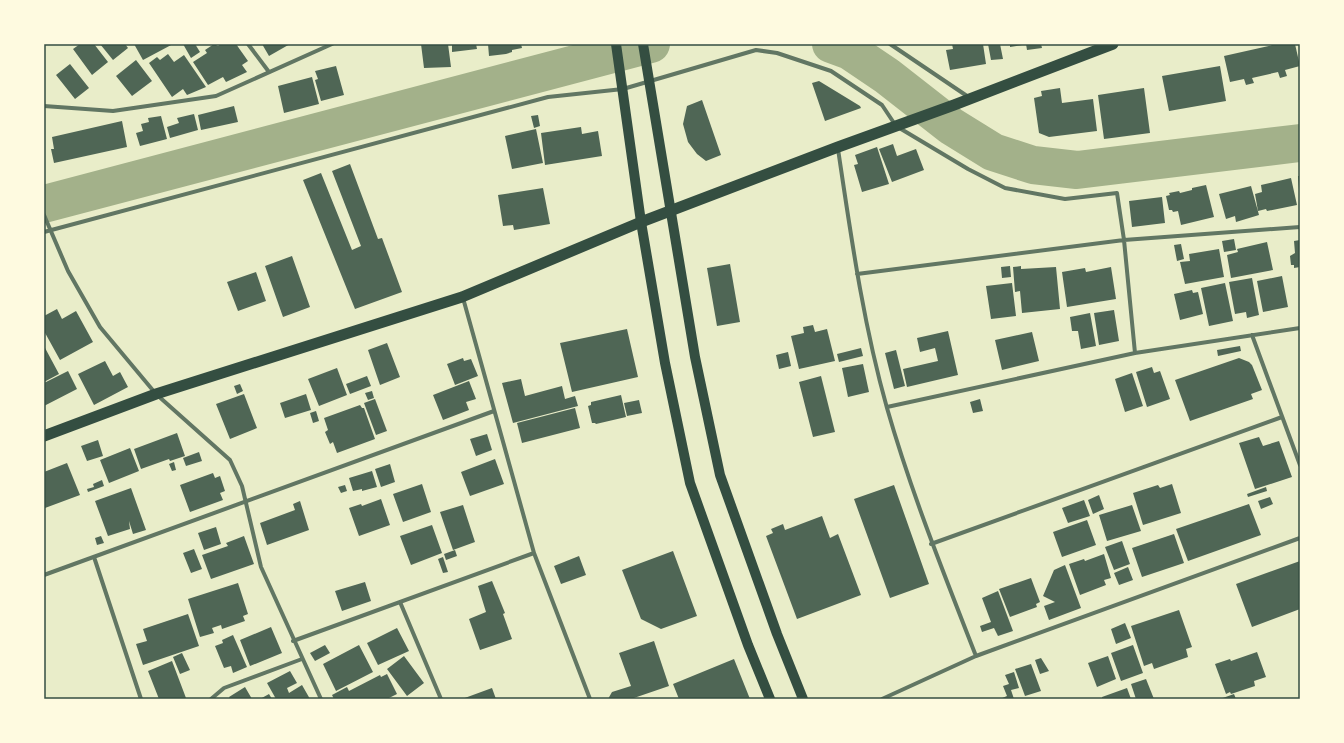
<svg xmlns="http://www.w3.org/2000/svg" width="1344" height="743" viewBox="0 0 1344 743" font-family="'DejaVu Sans',sans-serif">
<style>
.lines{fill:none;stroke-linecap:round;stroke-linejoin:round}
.river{stroke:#a3b18a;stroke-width:38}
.building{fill:#4f6655}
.minor{stroke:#617663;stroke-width:4}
.primary{stroke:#344e41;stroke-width:10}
.trunk{stroke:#344e41;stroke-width:11}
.neatline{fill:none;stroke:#344e41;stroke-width:1.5}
</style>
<rect width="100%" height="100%" fill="#e9edc9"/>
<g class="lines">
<path class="river" d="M831,44L850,51L887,76L951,126L993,152L1033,165L1077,170L1300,143
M44,204L651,44"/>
</g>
<path class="building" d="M80,44H94L108,62L92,75L73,49Z
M100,44H125L128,48L113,60Z
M134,44H173L143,60Z
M183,44H195L200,52L191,58Z
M214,44L218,46L221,44H236L248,61L242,65L247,72L226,82L223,77L208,85L193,62L207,53L205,50Z
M262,44H290L269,56Z
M421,44H448L451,67L424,68Z
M452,44H476L477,49L452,52Z
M488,44H521L522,48L512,50V52L506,54L489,56Z
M952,44H983L986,64L950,70L946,50L953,49Z
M988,44H1000L1003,59L991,60Z
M1010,44H1022V45L1010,47Z
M1026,44H1041L1042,48L1027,50Z
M1277,44H1295L1300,66L1285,70L1287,76L1280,78L1278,72L1252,78L1254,83L1246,85L1244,79L1230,82L1224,56Z
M168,54L174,62L184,55L206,87L187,95L183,89L172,97L149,63L157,57L160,60Z
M136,60L152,81L132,96L116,76Z
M70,64L89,88L75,99L56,75Z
M336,66L344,95L321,101L315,80L318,79L315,71Z
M1220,66L1226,101L1169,111L1162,76Z
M312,77L319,104L284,113L278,86Z
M819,81L860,106L861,108L825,121L812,83Z
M1060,88L1062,103L1093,99L1097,131L1049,137L1039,133L1034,98L1042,96L1041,91Z
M1144,88L1150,133L1104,139L1098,95Z
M702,100L721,155L706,161L697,154L688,142L683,124L687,106Z
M234,106L238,122L201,130L198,115Z
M194,114L198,130L170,138L167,127L179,123L177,118Z
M538,115L540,126L534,128L531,116Z
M161,116L167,139L140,146L136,133L143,131L141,124L149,122L148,118Z
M122,121L127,147L54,163L51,149H54L52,137Z
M581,127L582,134L598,131L602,156L545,165L541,133Z
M536,129L543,163L512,169L505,136Z
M893,144L897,156L916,149L924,170L892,182L879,149Z
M877,147L889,184L862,192L854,165L858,164L855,155Z
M350,164L378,239L382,238L402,292L355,309L303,180L321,173L352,250L361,246L332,171Z
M1298,176H1300V190H1299Z
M1291,178L1297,205L1267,211L1266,209L1258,211L1255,194L1262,192L1261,185Z
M1206,185L1214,217L1181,225L1178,211L1173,212L1172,210H1169L1166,196L1170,195L1169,193L1179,191L1180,193L1192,190V188Z
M1251,186L1259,215L1236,222L1235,216L1226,219L1219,194Z
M543,188L550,224L514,230L513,225L503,226L498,195Z
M1162,197L1165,223L1132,227L1129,201Z
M1234,239L1236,250L1224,252L1222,241Z
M1300,240V267L1294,268V265H1291L1290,256L1295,253L1294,241Z
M1267,242L1273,270L1231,278L1227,255L1238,252L1237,249Z
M1181,244L1184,259L1177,261L1174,245Z
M1219,249L1224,277L1185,284L1180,262L1190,261L1189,254Z
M292,256L310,307L283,317L265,266Z
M730,264L740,322L717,326L707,268Z
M1010,266L1011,277L1002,278L1001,267Z
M1021,266V269L1056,267L1060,309L1022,313L1020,291L1015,292L1013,267Z
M1111,267L1116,299L1067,307L1062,272L1085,268L1086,272Z
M256,272L266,301L238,311L227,282Z
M1282,276L1288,307L1263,312L1257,281Z
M1252,278L1259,315L1247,318L1246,312L1235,314L1229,282Z
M1012,283L1016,316L991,319L986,286Z
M1225,283L1233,321L1209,326L1201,288Z
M1192,290L1193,293L1198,292L1203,314L1180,320L1174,294Z
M57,309L62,319L76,311L93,342L60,360L44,331V316Z
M1114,310L1119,341L1099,345L1094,313Z
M1090,313L1096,346L1081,349L1078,331H1072L1070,317Z
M813,325L815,332L827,329L835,361L799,369L791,336L804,333L803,327Z
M627,329L638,377L572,392L560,343Z
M948,331L958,375L907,387L903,369L938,361L935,348L920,352L917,338Z
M1032,332L1039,361L1002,370L995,340Z
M387,343L400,377L380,385L368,350Z
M44,346L59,374L44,382Z
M1240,346L1241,351L1218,356L1217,350Z
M861,348L863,356L839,362L837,354Z
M896,350L905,386L894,389L885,353Z
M788,352L791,366L779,369L776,355Z
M463,358L464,361L471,359L478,376L455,385L447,364Z
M1239,358L1249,362L1252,365L1262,390L1251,394L1253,399L1190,421L1175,380Z
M105,361L113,376L120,372L128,387L94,405L78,374Z
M863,364L869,392L848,397L842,368Z
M1152,367L1154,373L1160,371L1170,399L1147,407L1136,372Z
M337,368L347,395L319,406L308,379Z
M68,371L77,389L44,406V383Z
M1132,373L1143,406L1125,412L1115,379Z
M367,376L371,386L350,394L346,384Z
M821,376L835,432L813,437L799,382Z
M521,379L525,396L562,386L565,399L575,396L578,406L513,423L502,383Z
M469,381L476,399L466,402L469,410L443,420L433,395Z
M240,384L243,391L237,394L234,386Z
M372,391L374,398L368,400L365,393Z
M244,394L257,428L230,439L216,404Z
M306,394L311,410L285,418L280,403Z
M621,395L626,417L596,424L595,423H592L588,406L591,405V402Z
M375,399L387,431L376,435L364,403Z
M980,399L983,411L973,413L970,402Z
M639,400L642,413L627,416L624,403Z
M360,405L362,408H364L375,439L337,453L333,442L330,444L325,432L328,430L324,418Z
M575,408L580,428L522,443L517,423Z
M316,411L319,421L313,423L310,413Z
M177,433L185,456L170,461L169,459L141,469L134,449Z
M487,434L492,450L476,456L470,439Z
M1259,437L1263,446L1279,441L1292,477L1255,489L1239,443Z
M98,440L103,456L87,461L81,446Z
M130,448L139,471L109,483L100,460Z
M199,452L202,461L186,466L183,458Z
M495,459L504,484L470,496L461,472Z
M174,462L176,470L172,471L169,464Z
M67,463L80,495L45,508L44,472Z
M390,464L395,482L381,487L375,469Z
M372,471L377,487L362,491V489L353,491L349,478Z
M213,473L215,478L220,476L225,491L220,493L223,500L190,512L180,485Z
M102,480L104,486L88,492L87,489L94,487L93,484Z
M422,484L431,512L403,522L393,494Z
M1172,484L1181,513L1143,525L1133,493L1158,485L1160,488Z
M345,485L347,491L341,493L338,487Z
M894,485L929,584L890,598L854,499Z
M1266,487L1267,491L1248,497L1247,494Z
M131,488L146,530L133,534L129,521L130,529L108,536L95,501Z
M1099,495L1104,509L1093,514L1088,500Z
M1270,497L1273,504L1261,509L1258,501Z
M381,499L390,525L359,536L349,508L361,504L362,506Z
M1084,500L1090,516L1068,523L1062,508Z
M300,501L309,530L267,545L260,523L295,510L293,504Z
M1249,504L1261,535L1188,561L1176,529Z
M463,505L475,542L453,550L440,512Z
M1132,505L1141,531L1107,541L1099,515Z
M822,516L830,538L838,534L861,595L797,619L766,536L773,533L771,529L783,524L785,530Z
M1087,520L1096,545L1062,557L1053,532Z
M432,525L442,553L411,565L400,536Z
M216,527L221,544L204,550L198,533Z
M1174,534L1184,563L1142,577L1132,548Z
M101,536L104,543L97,545L95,538Z
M244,536L254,564L211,579L202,555L228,546L226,543Z
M1122,541L1130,564L1114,570L1105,547Z
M194,549L202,569L191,573L183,553Z
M455,550L457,556L446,560L444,554Z
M673,551L697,616L661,629L641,619L622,570Z
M1104,554L1111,578L1104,580L1106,585L1080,595L1069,564L1084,559L1085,561Z
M579,556L586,575L561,584L554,566Z
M443,557L448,572L443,573L438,559Z
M1300,561V609L1252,627L1236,584Z
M1065,565L1081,608L1049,620L1044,606L1055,602L1043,596L1054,570Z
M1128,567L1133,580L1119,585L1114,573Z
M1031,578L1040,602L1036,604L1037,607L1010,617L999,589Z
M492,581L505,613L503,614L512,639L480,650L469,619L486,612L478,586Z
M365,582L371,601L342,611L335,591Z
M238,583L248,614L243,616L245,621L222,629L221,625L212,628L214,633L200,637L188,599Z
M998,591L1013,631L998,636L994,628L982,632L980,626L991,622L982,598Z
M1179,610L1192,647L1186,649L1188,657L1154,669L1152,663L1144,666L1131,626Z
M188,614L199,646L143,665L136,644L147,641L143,629Z
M1125,623L1131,638L1116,644L1111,629Z
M271,627L282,653L250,666L240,640Z
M397,628L409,651L378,665L367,643Z
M233,635L247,667L233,673L231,666L224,668L215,646L223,643L222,640Z
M654,641L669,686L631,699H608L612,692L631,686L619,653Z
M325,645L330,653L315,661L310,653Z
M359,645L373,672L336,691L323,664Z
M1133,645L1143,673L1121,681L1111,653Z
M1257,652L1266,677L1254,681L1255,686L1231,694L1230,692L1226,694L1215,664L1230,659L1231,661Z
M182,653L190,670L180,674L173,657Z
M404,656L424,683L407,696L387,669Z
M1108,656L1116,679L1097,687L1088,663Z
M1041,658L1049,671L1040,674L1035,660Z
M734,659L750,699H679L673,684Z
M172,661L186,698L159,699L148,671Z
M1031,664L1041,691L1025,696L1015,669Z
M290,671L297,683L287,688L289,693L302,685L310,699H276L267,683Z
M1014,672L1019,688L1011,690L1014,699H1000L1007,696L1003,686L1009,684L1005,675Z
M387,674L397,694L387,699H334L332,695L347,687L349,691L380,675L381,677Z
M1146,679L1154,699H1136L1131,684Z
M245,687L252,699H230L229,697Z
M492,688L496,699H462Z
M1127,688L1131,699H1102V697Z
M269,694L272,699H260Z
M1234,694L1236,699H1220Z"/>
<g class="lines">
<path class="minor" d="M248,44L269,72
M890,44L970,98
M44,106L113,111L216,96L332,44
M838,149C851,236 863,323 887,408C911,492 944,574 976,656
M44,215L68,271L100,327L156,394L230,460L242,486L261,567L321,699
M44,232L548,97L623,89L756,50L777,53L831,71L882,105L896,126L968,169L1005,188L1065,199L1117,193L1124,240L1135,353
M857,274L1124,240L1300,227
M463,298L534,553L590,699
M1252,335L1300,465
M887,407L1135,353L1300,328
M931,544L1282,417
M94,557L141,699
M44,575L494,411
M400,602L441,699
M293,641L534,553
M211,699L224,688L302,659
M882,699L976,656L1300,538"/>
<path class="primary" d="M616,44L641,222L665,363L690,483L748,645L770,699
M643,44L695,357L720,475L777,634L803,699"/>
<path class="trunk" d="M44,436L156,394L462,297L641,222L838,147L954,105L1113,44"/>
</g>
<rect width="1344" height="743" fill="none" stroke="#fefae0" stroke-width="90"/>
<rect x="45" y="45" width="1254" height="653" class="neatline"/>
</svg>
